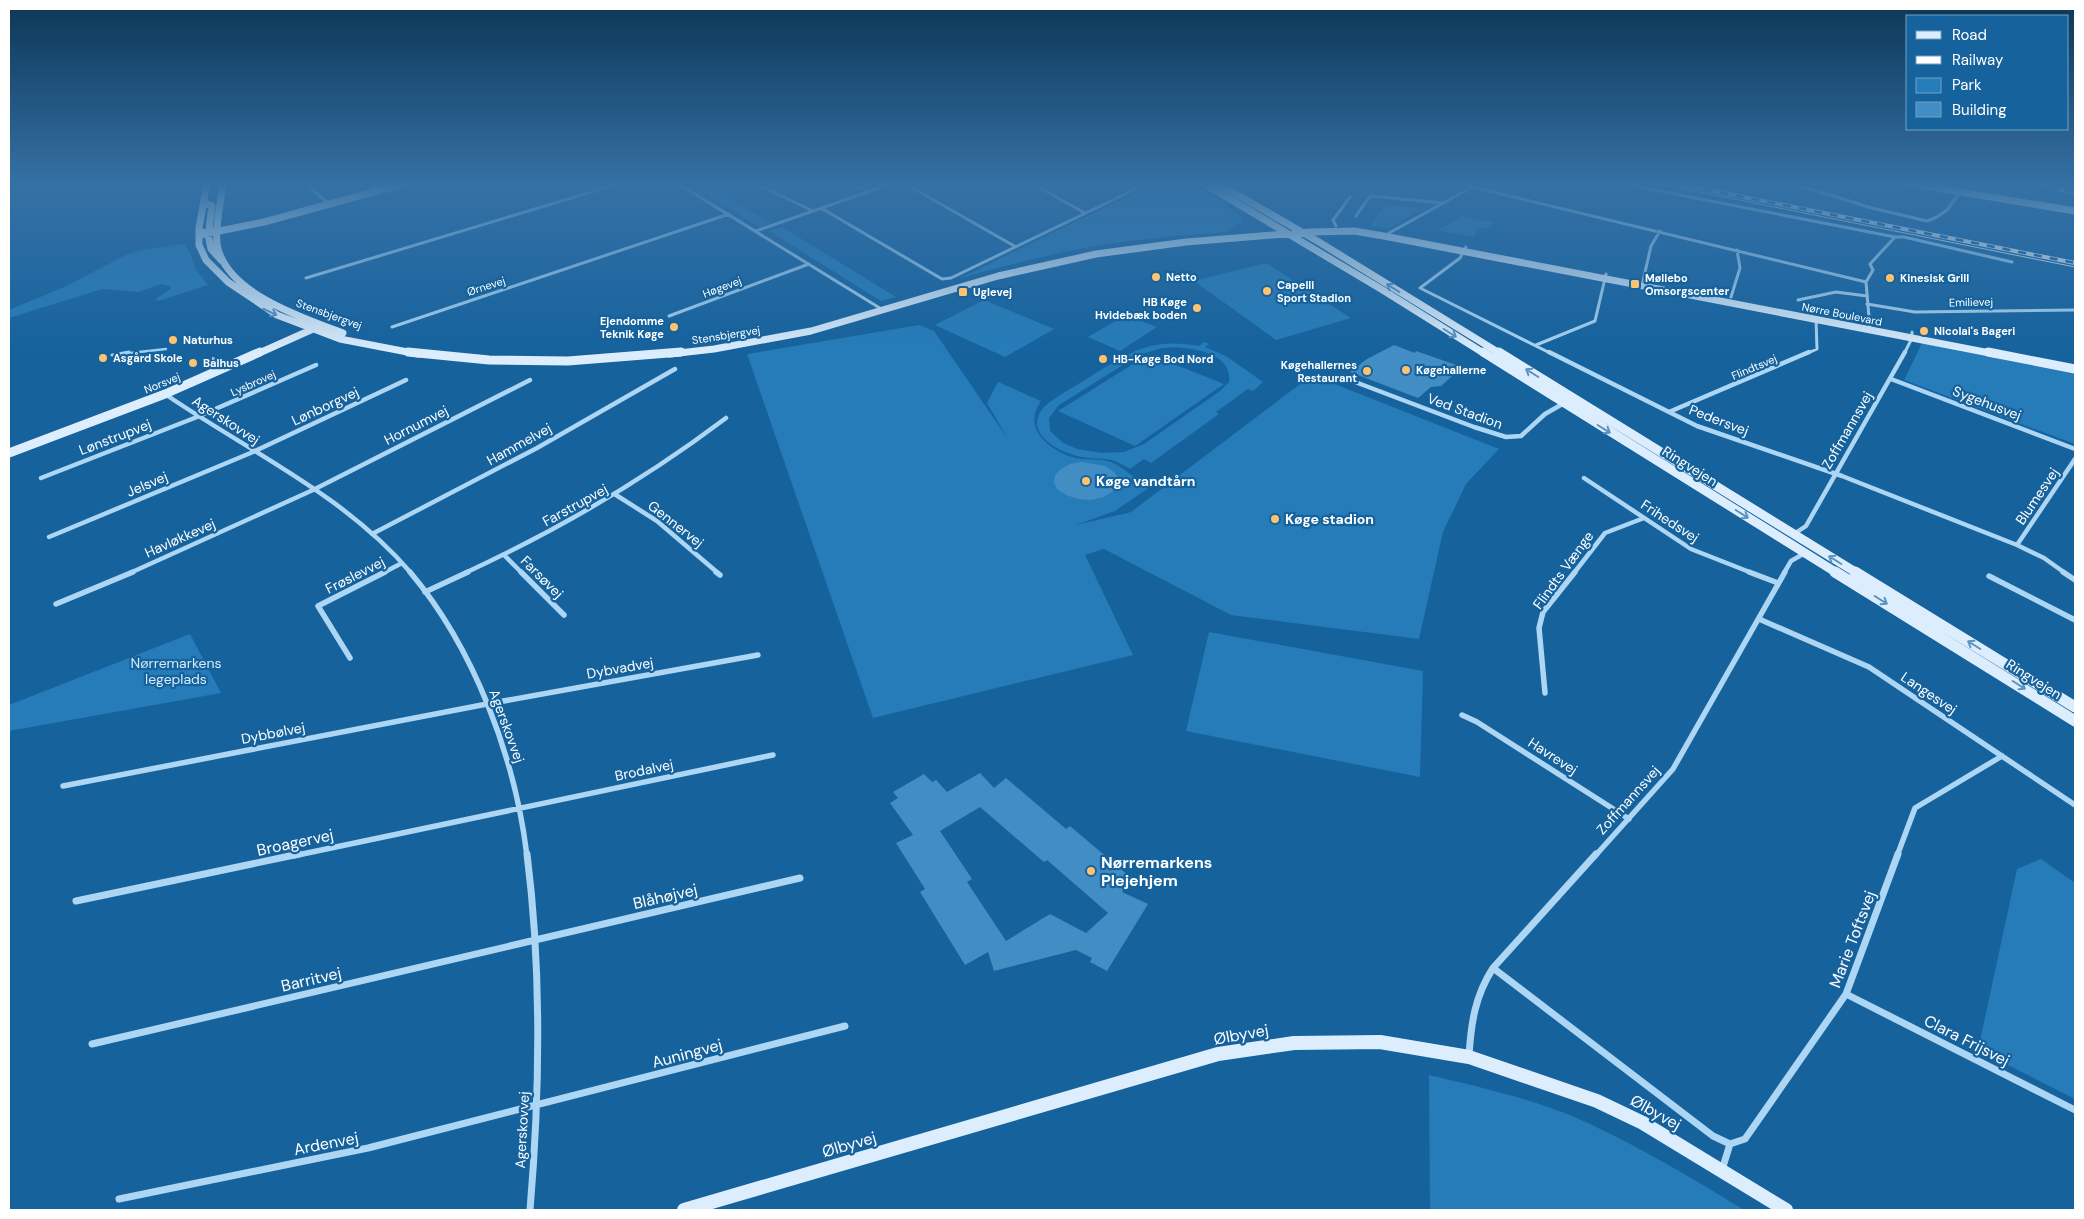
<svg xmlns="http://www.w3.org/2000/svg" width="2084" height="1219" viewBox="0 0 2084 1219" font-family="'DM Sans',sans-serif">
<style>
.green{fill:#257cb9;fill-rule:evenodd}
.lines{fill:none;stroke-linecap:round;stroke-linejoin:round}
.stream-far1{stroke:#9fd2f5;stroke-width:2.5}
.stream{stroke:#9fd2f5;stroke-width:3}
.building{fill:#438dc5;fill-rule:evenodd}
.street-far3{stroke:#acd6f3;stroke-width:3}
.street-far2{stroke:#acd6f3;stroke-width:4.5}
.street-far1{stroke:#acd6f3;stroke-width:5.5}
.street{stroke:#acd6f3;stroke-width:7}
.secondary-far3{stroke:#dceefd;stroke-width:7}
.secondary-far2{stroke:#dceefd;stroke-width:9}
.secondary-far1{stroke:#dceefd;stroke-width:11}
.secondary{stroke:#dceefd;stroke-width:14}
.tram{stroke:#fff;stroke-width:1}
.rail-casing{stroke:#fff;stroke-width:4}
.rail{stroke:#15629d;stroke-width:2.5;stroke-dasharray:8;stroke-linecap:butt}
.oneway{stroke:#5b93bf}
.poi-dot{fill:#ffc26e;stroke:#15629d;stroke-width:2}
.labels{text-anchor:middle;stroke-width:4.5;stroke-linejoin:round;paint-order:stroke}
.far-poi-label{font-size:11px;font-weight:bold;fill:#fff;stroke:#15629d;text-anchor:start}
.far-street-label{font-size:11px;fill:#fff;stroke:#15629d}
.street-label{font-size:14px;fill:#fff;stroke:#15629d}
.poi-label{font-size:14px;font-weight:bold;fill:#fff;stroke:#15629d;text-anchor:start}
.park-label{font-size:14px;fill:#d4ecfd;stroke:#15629d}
.near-street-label{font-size:16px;fill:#fff;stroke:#15629d}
.near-poi-label{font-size:16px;font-weight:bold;fill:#fff;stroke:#15629d;text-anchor:start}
</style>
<rect width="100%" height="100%" fill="#15629d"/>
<path class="green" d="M737,183H751L725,191L728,198L771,223L759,227L705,193Z
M1155,183H1189L1215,198L1242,218L1241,222L1230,228L1227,232C1187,235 1148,238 1108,244C1057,252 1008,265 958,279Z
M1385,204L1425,208L1389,228L1370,226Z
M1463,216L1493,223L1490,227L1478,229L1474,237L1441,231L1440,229Z
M782,227L896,297L881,301L769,231Z
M185,244L191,255L195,268L208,285L158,301L155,299L171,289L170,286L161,284L138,292L102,289L9,318V310L64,287L128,254L141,250Z
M1266,263L1351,318L1276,340L1194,281Z
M984,300L1054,329L1005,357L935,325Z
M1126,315L1157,327L1120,351L1088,337Z
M919,325L934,331L1008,439L987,403L998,382L1041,401C1022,427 1047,449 1072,457C1084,461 1099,458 1111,462C1122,466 1137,481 1150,487L1115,511L1076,525L1131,512L1312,375L1499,449L1466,484L1443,532L1419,639L1231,615L1104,549L1085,555L1133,655L873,718L747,354Z
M1204,342L1209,344L1205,347L1226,356L1263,382L1253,391L1248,389L1216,412L1219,414L1151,463L1144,459L1130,469C1125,466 1118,462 1112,460C1103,458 1091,459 1081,457C1057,452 1021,432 1045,406C1058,395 1074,387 1088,378C1129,353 1148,337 1199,346ZM1162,348C1184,346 1233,350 1229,382L1220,391L1144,444L1124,452L1102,453L1077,449L1063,443L1050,431L1049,418L1059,405L1139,355Z
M1922,343L2075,372V444L1904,380Z
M1149,354L1224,384L1135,446L1058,411Z
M1209,632L1423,671L1420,777L1186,731Z
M190,634L221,693L9,731V705Z
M2041,859L2075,883V1099L1978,1050L2017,869Z
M1429,1075C1483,1088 1543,1101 1594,1126C1645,1150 1695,1180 1744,1210H1430Z"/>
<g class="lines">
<path class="stream-far1" d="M121,354L166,349"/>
<path class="stream" d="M112,355L129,352"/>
</g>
<path class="building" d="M1394,345L1415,353L1416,351L1462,367L1441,386L1431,387L1418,398L1350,372L1367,359Z
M1082,462L1105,466L1114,472L1118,478L1117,486L1112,492L1103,497L1091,500L1078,499L1066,495L1058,490L1054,483L1055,475L1061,469L1070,464Z
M980,773L994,788L1006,778L1066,829L1070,826L1135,881L1122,892L1148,904L1107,971L1090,962L1092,958L1076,950L994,971L988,952L965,965L920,892L925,889L896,843L913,835L890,803L898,798L893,792L924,774L932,782L936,780L947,792ZM980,807L1044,862L1047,860L1108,913L1086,933L1050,914L1006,941L967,882L972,879L940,831Z"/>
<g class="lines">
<path class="street-far3" d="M305,183L329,204
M677,183L883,310
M849,183L869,192
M904,183L1016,247
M1031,183L1085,213
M1456,183L1866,282
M1619,183L1895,237L1870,264L1873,270L1866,282L1870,329
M1792,183L1872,208L1927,221L1937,217L1947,210L1961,191
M763,187L813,211
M378,190L371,186L383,183
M821,208L942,279L951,278L1148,183
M1356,216L1370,196L1444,203
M1336,226L1333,220L1350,197
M756,231L893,183
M1386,237L1389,233L1474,186
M1895,237H1904L2012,262
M1466,247L1460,258L1420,288L1552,354
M306,278L621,183
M1643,281L1651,246L1660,231
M1731,297L1740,268L1737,250
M1798,300L1836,292L1867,296
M1867,304L1915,312L2075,310
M669,316L809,264
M392,327L729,214
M1536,345L1595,321L1606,274
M1806,354L1817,349L1816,319
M1904,354L1912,338V332"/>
<path class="street-far2" d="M1549,352L1697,426L1842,476L2017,545L2044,558L2065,573
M1342,377L1474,427L1506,437L1521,436L1545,414L1566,402
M1891,379L2075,449
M165,394C248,451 345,495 411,573
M1669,412L1809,352
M41,478L197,417L316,365
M1584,478L1691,549L1752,573
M616,495L657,521L718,573
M372,534L537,448L675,369
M1794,534L1806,526L1905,352
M49,537L253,452L406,380
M2017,545L2075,459
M504,555L522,573
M130,573L313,490L530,380
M383,573L402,563
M465,573C558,530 644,480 726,418
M1574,573L1605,533L1644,518
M1784,573L1791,561L1805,553"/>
<path class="street-far1" d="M410,572C474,648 515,757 527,856
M521,572L564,615
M716,572L720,575
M1749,572L1778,583
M2063,572L2075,580
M1989,576L2075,620
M425,592L468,572
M56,604L133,572
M1759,619L1869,667L2075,805
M350,658L318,606L385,572
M1545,693L1539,628L1543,612L1575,572
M1462,715L1477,722L1629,819
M63,786L487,704L758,655
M293,856L773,755
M1595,856L1673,769L1785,572
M1897,856L1915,808L2002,756"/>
<path class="street" d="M527,854C542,972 540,1092 530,1210
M76,901L299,854
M1493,968L1713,1136L1730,1144
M1846,994L2075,1110
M92,1044L800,878
M1469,1056C1471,1023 1475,996 1493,968L1596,854
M1722,1170L1730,1144L1745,1139L1846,994L1898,854
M119,1199L368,1148L845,1026"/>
<path class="secondary-far3" d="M207,183L199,228V245L206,260L228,282L277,315L340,339L418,354
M223,183C221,203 215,224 217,244C225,293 303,318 343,333
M1203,183L1381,289L1485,354
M1217,183L1319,242L1501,354
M1906,183L2075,211
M205,203L212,206L209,229L218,232
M203,232L208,234L211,249L222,261
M199,235L264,222L406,183
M257,354L313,329
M670,354L714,349L811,331L998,276L1096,254L1186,242L1310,232L1354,231L1384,236L1995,354"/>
<path class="secondary-far2" d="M408,352L489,360L568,361L681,352
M1483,352L1837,573
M1499,352L1857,573
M1988,352L2075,369
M9,453L165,394L260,352"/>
<path class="secondary-far1" d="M1835,572L2075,721
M1855,572L2075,707"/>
<path class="secondary" d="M684,1210L1218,1054L1294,1043L1380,1042L1469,1057L1597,1101L1643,1123L1786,1210"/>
<path class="tram" d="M1654,183L2075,267"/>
<defs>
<path id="rail" d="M1673,183L2075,263
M2034,183L2075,193"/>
</defs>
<use href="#rail" class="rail-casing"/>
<use href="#rail" class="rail"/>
</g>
<defs><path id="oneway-shaft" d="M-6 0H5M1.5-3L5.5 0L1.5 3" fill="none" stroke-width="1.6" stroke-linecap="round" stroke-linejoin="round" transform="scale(1.25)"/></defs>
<g class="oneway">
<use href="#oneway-shaft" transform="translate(1393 288) rotate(-148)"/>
<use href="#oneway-shaft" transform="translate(270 312) rotate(26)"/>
<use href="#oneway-shaft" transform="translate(1450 333) rotate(32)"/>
<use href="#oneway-shaft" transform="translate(1532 373) rotate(-148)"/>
<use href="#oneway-shaft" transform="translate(1604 429) rotate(32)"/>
<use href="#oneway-shaft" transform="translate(1742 514) rotate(32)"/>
<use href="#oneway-shaft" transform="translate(1835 560) rotate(-148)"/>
<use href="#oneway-shaft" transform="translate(1881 600) rotate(32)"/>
<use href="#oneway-shaft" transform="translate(1974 645) rotate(-148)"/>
<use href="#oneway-shaft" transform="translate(2019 685) rotate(32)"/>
</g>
<linearGradient id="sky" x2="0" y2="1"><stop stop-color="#0c3656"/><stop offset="0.52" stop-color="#3571a5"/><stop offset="1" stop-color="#3571a5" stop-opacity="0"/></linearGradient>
<rect width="2084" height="354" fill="url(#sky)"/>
<g class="poi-dot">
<circle cx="1156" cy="277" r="5"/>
<circle cx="1890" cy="278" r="5"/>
<rect x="1630" y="279" width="10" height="10" rx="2.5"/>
<circle cx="1267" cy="291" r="5"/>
<rect x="958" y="287" width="10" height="10" rx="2.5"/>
<circle cx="1197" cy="308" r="5"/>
<circle cx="674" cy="327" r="5"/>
<circle cx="1924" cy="331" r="5"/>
<circle cx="173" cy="340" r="5"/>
<circle cx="103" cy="358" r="5"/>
<circle cx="1103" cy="359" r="5"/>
<circle cx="193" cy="363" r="5"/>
<circle cx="1406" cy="370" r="5"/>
<circle cx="1367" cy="371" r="5"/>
<circle cx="1086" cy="481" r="5"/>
<circle cx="1275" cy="519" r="5"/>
<circle cx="1091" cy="871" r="5"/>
</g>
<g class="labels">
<g class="far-poi-label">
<text x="1166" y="281">Netto</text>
<text x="1645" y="282">Møllebo<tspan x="1645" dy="13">Omsorgscenter</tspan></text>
<text x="1900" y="282">Kinesisk Grill</text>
<text x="1277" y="289">Capelli<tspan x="1277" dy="13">Sport Stadion</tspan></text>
<text x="973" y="296">Uglevej</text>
<text x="1187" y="306" text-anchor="end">HB Køge<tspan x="1187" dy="13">Hvidebæk boden</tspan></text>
<text x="664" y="325" text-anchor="end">Ejendomme<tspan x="664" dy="13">Teknik Køge</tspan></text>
<text x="1934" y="335">Nicolai's Bageri</text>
<text x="183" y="344">Naturhus</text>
<text x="113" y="362">Asgård Skole</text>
<text x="1113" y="363">HB-Køge Bod Nord</text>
<text x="203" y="367">Bålhus</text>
<text x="1357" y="369" text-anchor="end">Køgehallernes<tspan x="1357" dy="13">Restaurant</tspan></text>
<text x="1416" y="374">Køgehallerne</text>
</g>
<g class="far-street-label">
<text transform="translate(486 286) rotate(-18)" y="4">Ørnevej</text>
<text transform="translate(722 287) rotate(-21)" y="4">Høgevej</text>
<text transform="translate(1971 302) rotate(-1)" y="4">Emilievej</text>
<text transform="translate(329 314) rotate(20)" y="4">Stensbjergvej</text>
<text transform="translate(1842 314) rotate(11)" y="4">Nørre Boulevard</text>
<text transform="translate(726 335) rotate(-9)" y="4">Stensbjergvej</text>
<text transform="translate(1754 367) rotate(-23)" y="4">Flindtsvej</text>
<text transform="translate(162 383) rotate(-22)" y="4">Norsvej</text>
<text transform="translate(253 383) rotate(-24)" y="4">Lysbrovej</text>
</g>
<g class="street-label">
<text transform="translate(1987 403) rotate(21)" y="5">Sygehusvej</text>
<text transform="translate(325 406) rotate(-25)" y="5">Lønborgvej</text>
<text transform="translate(1465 411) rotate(20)" y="5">Ved Stadion</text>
<text transform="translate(226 420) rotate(33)" y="5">Agerskovvej</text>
<text transform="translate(1719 420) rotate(21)" y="5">Pedersvej</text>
<text transform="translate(416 425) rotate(-27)" y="5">Hornumvej</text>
<text transform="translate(1847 430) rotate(-60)" y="5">Zoffmannsvej</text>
<text transform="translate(115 437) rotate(-21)" y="5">Lønstrupvej</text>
<text transform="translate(519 444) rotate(-29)" y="5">Hammelvej</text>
<text transform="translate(1690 466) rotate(32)" y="5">Ringvejen</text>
<text transform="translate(147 484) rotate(-23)" y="5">Jelsvej</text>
<text transform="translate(2037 496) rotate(-56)" y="5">Blumesvej</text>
<text transform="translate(575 505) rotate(-29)" y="5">Farstrupvej</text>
<text transform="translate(1670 521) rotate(33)" y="5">Frihedsvej</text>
<text transform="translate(676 524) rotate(38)" y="5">Gennervej</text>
<text transform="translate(180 538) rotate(-24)" y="5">Havløkkevej</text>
<text transform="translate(1563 570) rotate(-54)" y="5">Flindts Vænge</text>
<text transform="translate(355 575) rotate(-27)" y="5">Frøslevvej</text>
<text transform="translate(542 577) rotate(45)" y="5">Farsøvej</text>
<text transform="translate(620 668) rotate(-10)" y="5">Dybvadvej</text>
<text transform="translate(2034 679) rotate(32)" y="5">Ringvejen</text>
<text transform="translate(1929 693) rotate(34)" y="5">Langesvej</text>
<text transform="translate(507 726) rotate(70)" y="5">Agerskovvej</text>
<text transform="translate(273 733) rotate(-11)" y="5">Dybbølvej</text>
<text transform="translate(1553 756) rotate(33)" y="5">Havrevej</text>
<text transform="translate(644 770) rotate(-12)" y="5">Brodalvej</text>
<text transform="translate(1628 800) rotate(-48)" y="5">Zoffmannsvej</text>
<text transform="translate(522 1130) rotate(-87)" y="5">Agerskovvej</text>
</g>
<g class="poi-label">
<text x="1096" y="486">Køge vandtårn</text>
<text x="1285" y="524">Køge stadion</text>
</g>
<g class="park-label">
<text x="176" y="668">Nørremarkens<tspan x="176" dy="16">legeplads</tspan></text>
</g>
<g class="near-street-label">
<text transform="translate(295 842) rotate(-12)" y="6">Broagervej</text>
<text transform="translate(665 896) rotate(-13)" y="6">Blåhøjvej</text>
<text transform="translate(1852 939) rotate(-69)" y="6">Marie Toftsvej</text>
<text transform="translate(311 979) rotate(-13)" y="6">Barritvej</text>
<text transform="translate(1241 1034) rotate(-10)" y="6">Ølbyvej</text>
<text transform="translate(1967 1040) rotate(27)" y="6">Clara Frijsvej</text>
<text transform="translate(687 1053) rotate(-15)" y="6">Auningvej</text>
<text transform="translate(1656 1112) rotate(29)" y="6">Ølbyvej</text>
<text transform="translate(326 1143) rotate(-11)" y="6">Ardenvej</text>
<text transform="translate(849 1144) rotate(-16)" y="6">Ølbyvej</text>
</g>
<g class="near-poi-label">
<text x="1101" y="868">Nørremarkens<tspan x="1101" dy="18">Plejehjem</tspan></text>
</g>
</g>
<rect width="2084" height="1219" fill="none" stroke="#ffffff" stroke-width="20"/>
<rect x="1906" y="15" width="162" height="115" fill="#15629d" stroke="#73a1c4"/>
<rect x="1916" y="31" width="25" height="8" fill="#dceefd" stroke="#73a1c4"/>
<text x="1952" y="40" font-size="15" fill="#ffffff">Road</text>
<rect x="1916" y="56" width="25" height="8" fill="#ffffff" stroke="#73a1c4"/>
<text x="1952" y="65" font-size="15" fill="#ffffff">Railway</text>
<rect x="1916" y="78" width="25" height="15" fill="#257cb9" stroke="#73a1c4"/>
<text x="1952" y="90" font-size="15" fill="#ffffff">Park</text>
<rect x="1916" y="102" width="25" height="15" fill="#438dc5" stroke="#73a1c4"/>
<text x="1952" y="115" font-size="15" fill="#ffffff">Building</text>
</svg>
